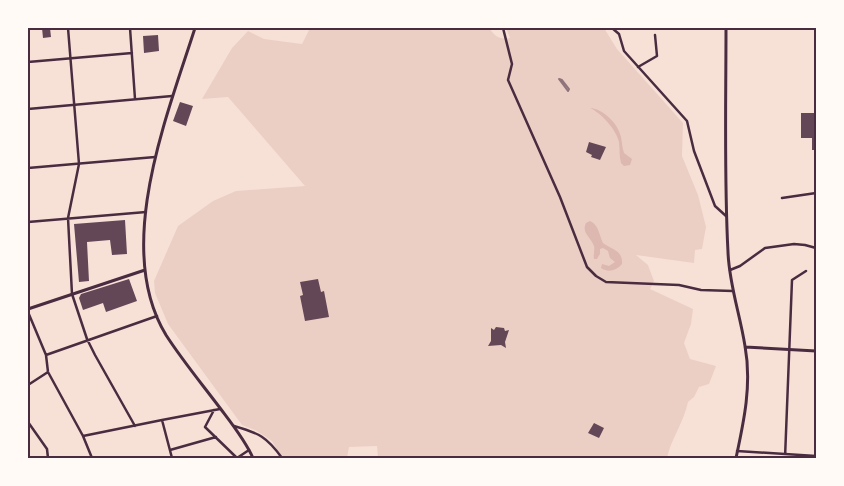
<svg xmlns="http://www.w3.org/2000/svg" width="844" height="486" viewBox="0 0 844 486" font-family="Jost,sans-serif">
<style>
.green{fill:#ebcfc5}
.water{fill:#dcb8b0}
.building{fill:#644757}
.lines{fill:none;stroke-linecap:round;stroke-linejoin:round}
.minor{stroke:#4a2c40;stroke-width:2.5}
.tertiary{stroke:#4a2c40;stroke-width:3}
.rail{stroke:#8f747c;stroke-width:2}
.neatline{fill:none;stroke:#4a2c40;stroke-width:2}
</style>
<rect width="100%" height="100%" fill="#f7e1d7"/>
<path class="green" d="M310,28H489C495,36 499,40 510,38L506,28H604L617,49L683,123L682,156L698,195L706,227L702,249L695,250L694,263L636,255L648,265L654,281L650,289L693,309L691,324L684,343L690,359L716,366L709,384L699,387L694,397L688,402C684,422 671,439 667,458H378L377,446L349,447L347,458H282L272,441L257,431L242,425L168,324L155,293L154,281L178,226L213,201L236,191L305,186L228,97L202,99L232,48L248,31L264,39L302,44Z"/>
<path class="water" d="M590,108C603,109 618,123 621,137C622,142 622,147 624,153L632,159L630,165L624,166L621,163C619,156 620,149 619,142C616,129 601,113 590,108Z
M590,221C599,225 599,235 603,243C612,250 623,250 622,264C616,271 608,273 601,268L602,264L609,266L615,262L610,258L608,251L603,248L600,249V254L597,259H594C593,255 595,250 594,246C591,237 581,233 586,223Z"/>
<path class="building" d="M42,28H50L51,37L43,38Z
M158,35L159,51L144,53L143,36Z
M180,102L193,106L186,126L173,121Z
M801,113H816V150H812V138H801Z
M589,142L606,147L600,160L591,157L592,155L586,152Z
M125,220L127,254L112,255L110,240L87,242L89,281L79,282L74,224Z
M129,279L137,301L106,312L103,303L83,310L79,298L81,294Z
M318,279L321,292L324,291L329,317L305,321L300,296L303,295L300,282Z
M496,327L504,328L505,331L509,330L505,342L506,348L501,345L488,346L491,341V328L494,330Z
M594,423L604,428L599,438L588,433Z"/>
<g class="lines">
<path class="minor" d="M68,28L79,164L68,218L72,294L87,339L95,355L135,426
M130,28L135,99
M503,28L512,64L508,80L560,197L587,267L596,276L606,282L679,285L701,290L733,291
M612,28L619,34L624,51L687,121L694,151L715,206L726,216
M28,62L132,53
M638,67L657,56L655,35
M28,109L172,96
M28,168L155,157
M782,198L816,193
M28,222L146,212
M730,270L740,266L765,248L794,244L805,245L816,248
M28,312L46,355L48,372L83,436L92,458
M46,355L157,316
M28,385L48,372
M214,410L205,427L237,458L249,450
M162,420L220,409
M28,422L47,449L48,458
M234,426C259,433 267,437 282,458
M83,436L162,420L172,458
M170,450L216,437
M737,451L816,456
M785,458L792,280L806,271"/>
<path class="tertiary" d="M195,28C167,116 113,248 166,335C182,360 202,384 220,408C232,424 245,440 253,458
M726,28C726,102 724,177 728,252C729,284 740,314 745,346C752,384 744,421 736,458
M28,309L145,270
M745,347L816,351"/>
<path class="rail" d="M559,79L562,80L569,89L568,91Z"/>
</g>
<rect width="844" height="486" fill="none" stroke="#fffaf5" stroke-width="58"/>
<rect x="29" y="29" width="786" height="428" class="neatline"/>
</svg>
